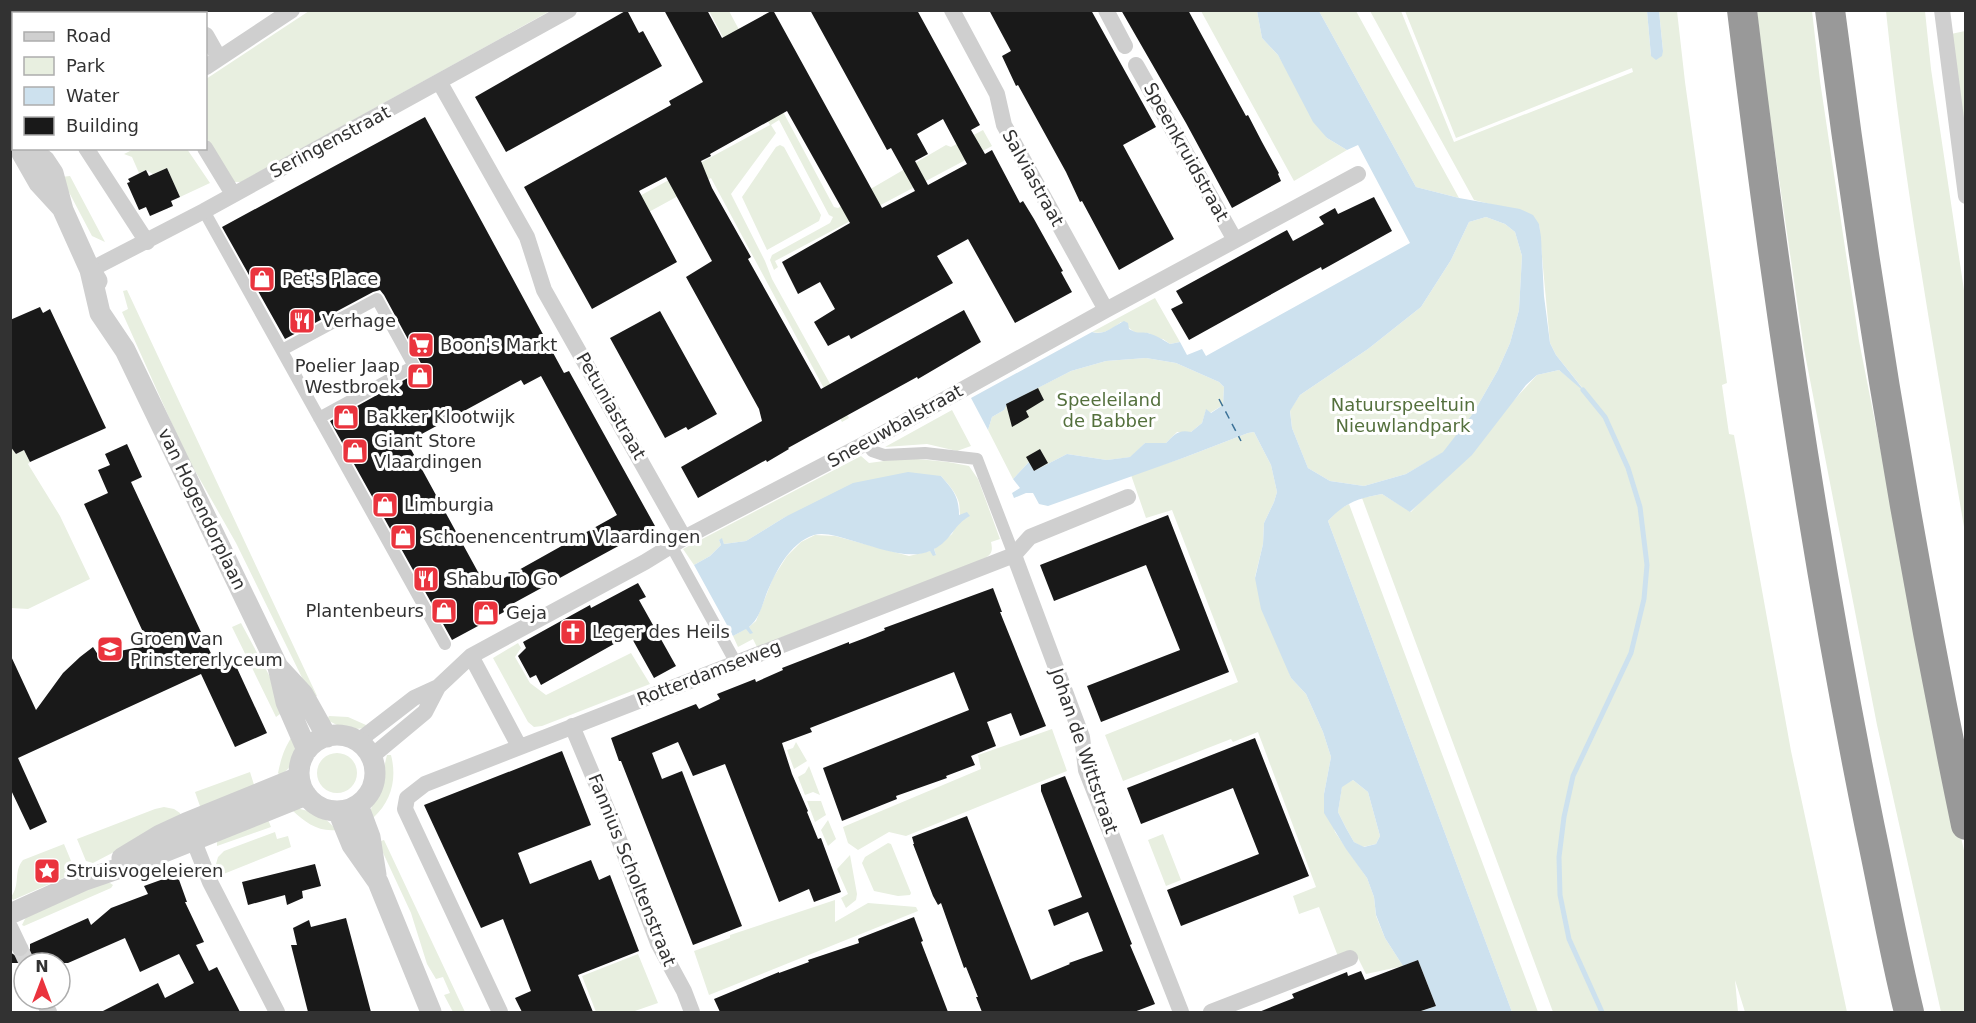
<svg xmlns="http://www.w3.org/2000/svg" width="1976" height="1023" viewBox="0 0 1976 1023" font-family="'DejaVu Sans',sans-serif">
<style>
.green{fill:#e8efe0}
.water{fill:#cde1ee;fill-rule:evenodd}
.lines{fill:none;stroke-linecap:round;stroke-linejoin:round}
.stream{stroke:#cde1ee;stroke-width:5}
.ferry{stroke:#3c7298;stroke-width:1.5;stroke-dasharray:8 6;stroke-linecap:butt}
.building{fill:#191919;fill-rule:evenodd}
.minor-tunnel{stroke:#d6d6d6;stroke-width:16;stroke-dasharray:16 8;stroke-linecap:butt}
.pedestrian{stroke:#cfcfcf;stroke-width:12}
.minor{stroke:#cfcfcf;stroke-width:16}
.tertiary{stroke:#cfcfcf;stroke-width:21}
.motorway{stroke:#999;stroke-width:30}
.labels{text-anchor:middle;stroke-width:6;stroke-linejoin:round;paint-order:stroke}
.street-label{font-size:18px;fill:#323232;stroke:#fff}
.poi-label{font-size:18px;fill:#323232;stroke:#fff;text-anchor:start}
.park-label{font-size:18px;fill:#54703d;stroke:#fff}
</style>
<rect width="100%" height="100%" fill="#fff"/>
<path class="green" d="M309,11H550L241,182H233L206,137V79Z
M709,11H729L834,207L838,208L946,145L951,147L983,130L992,146L775,261L778,267L774,270L770,260L772,255L830,223L833,217L829,215L779,120L771,125L776,133L731,194L765,261L772,279L849,418L842,422L711,178L563,259L555,242L770,125Z
M1201,11H1257L1262,38L1278,55L1327,138L1347,150L1294,181Z
M1319,11H1356L1459,198L1416,187Z
M1370,11H1401L1454,142L1633,72L1632,68L1456,138L1405,11H1647L1651,56L1663,51L1659,11H1677L1685,82L1727,383L1722,385L1729,434L1734,435L1791,751L1847,1012H1745L1735,980L1738,1012H1553L1362,498L1382,494L1411,512L1537,375L1559,370L1584,390L1556,355L1550,343L1539,224L1494,205L1474,200Z
M1757,11H1812L1820,81L1859,341L1933,714L1965,855V1012H1941L1877,725L1804,349L1766,90Z
M1886,11H1925L1931,69L1965,297V533C1936,360 1904,186 1886,11Z
M1965,31V140L1951,34Z
M780,145L784,147L821,215L819,221L767,250L742,197L776,147Z
M134,149H187L210,183L180,197L167,168L153,174L146,170L139,173L132,157L124,154Z
M70,176L105,242L92,236L61,177Z
M1486,217L1505,224L1515,232L1522,256L1519,310L1510,343L1498,370L1474,412L1444,452L1406,474L1364,486L1330,481L1308,468L1292,428L1290,410L1300,395L1368,349L1421,307L1451,260L1469,222Z
M127,290L317,696L312,698L236,543L185,453L122,312L128,309L123,291Z
M1155,298L1180,342L1170,344L1163,339L1154,338L1149,333L1137,334L1121,322C1113,329 1103,335 1092,332Z
M1146,358L1176,363L1219,382L1224,387L1223,405L1210,413L1206,410L1202,423L1191,432H1177L1166,443H1145L1131,457L1107,460L1067,454L1034,471L1029,462L1013,479L988,430L992,417L1004,410L1006,404L1071,371L1106,361Z
M952,410L971,446L957,451L927,444L885,447Z
M1254,432L1271,465L1277,492L1274,502L1264,523L1263,544L1255,577L1291,678L1306,694L1323,732L1331,757L1324,794L1335,832L1367,878L1374,897L1376,916L1385,938L1403,966L1366,974L1356,954L1339,959L1319,907L1299,914L1293,896L1316,887L1258,732L1233,742L1231,739L1123,781L1105,735L1238,682L1172,510L1146,518L1131,475L1183,458L1248,433Z
M10,446L16,454L24,450L30,462L28,464L60,516L90,579L28,609L11,608Z
M861,456L869,463L907,458L948,462L969,466L978,479L1000,539L991,542C993,551 992,554 984,559L757,647L753,639L738,647L733,636L749,627L756,621L773,578L787,556L801,542L815,535L835,536L909,556L930,551L936,555L934,549L952,534L956,526L962,520C958,513 961,507 958,500C955,491 947,483 941,476L785,517L746,541L724,544L722,539L719,540L721,545L710,556L694,565L683,549Z
M1349,504L1538,1012H1512L1328,521L1338,510Z
M241,623L269,675L284,711L276,717L232,627Z
M518,643L521,648L515,657L530,683L546,695L631,653L650,684L542,726L534,727L528,722L493,658Z
M329,716L348,717L366,725L365,728L347,730L327,720Z
M1052,729L1067,771L906,836L889,832L858,850L848,843L843,827L981,769L978,755Z
M293,735C298,750 294,768 280,775L278,773C281,759 284,748 293,735Z
M796,742L807,761L794,769L787,750L793,748Z
M317 773a20 20 0 1 1 40 0a20 20 0 1 1-40 0Z
M387,755H391C397,778 392,801 373,818L370,815C371,805 376,797 380,788C383,777 384,766 387,755Z
M809,766L820,795L813,792L805,795L798,777L805,773Z
M250,772L255,788L201,809L195,792Z
M1353,780L1368,792L1380,836L1376,844L1363,847L1354,842L1346,828L1338,812L1342,786Z
M807,801H821L826,815L815,822Z
M164,807L174,809L180,813L181,817L93,863L86,861L77,839L155,809Z
M294,808C310,810 327,817 336,830C318,832 305,822 293,811Z
M267,817L271,827L217,846V841Z
M828,820L836,839L828,846L821,830Z
M275,832L277,839L288,836L291,847L221,875L216,864L218,857L224,851Z
M1163,834L1181,880L1166,886L1148,840Z
M384,840L465,1012H453L444,995L450,993L443,977L436,979L427,964L411,913L378,842Z
M888,843L891,844L911,893L910,895L898,896L874,891L862,863L865,857Z
M64,844L74,868L70,875L13,900L11,897C21,883 13,872 23,860Z
M850,855L857,894L856,900L846,908L841,898L848,894L837,869Z
M107,881L113,885L111,888L24,926L22,925L26,917Z
M835,900V922L868,903L916,907L918,911L709,995L694,951L730,938V935Z
M638,954L658,1003L632,1012H596L582,976Z"/>
<path class="water" d="M1257,11H1319L1416,187L1459,198L1520,209L1533,215L1539,224L1541,237L1544,296L1550,343L1556,355L1587,394L1559,370L1537,375L1526,385L1472,455L1410,512L1382,494C1359,498 1344,503 1328,521L1512,1012H1419L1436,1006L1418,960L1403,966L1385,938L1376,915L1374,897L1367,878L1346,849L1324,813V794L1331,757L1323,732L1306,694L1291,678L1261,609L1255,578L1263,544L1264,523L1274,502L1277,492L1271,465L1254,432L1248,433L1183,458L1048,506L1039,504L1033,493H1026L1014,498L1012,493L1020,488L1013,479L1029,462L1034,471L1067,454L1107,460L1130,457L1145,443H1166C1174,435 1178,429 1191,432L1202,423L1206,409L1211,413L1223,405L1224,387L1219,382L1176,363L1146,358L1106,361L1071,371L1007,404L1004,410L992,417L988,430L971,398L1092,332C1105,336 1113,326 1124,321L1128,323L1129,329C1140,335 1139,331 1148,333C1155,335 1164,340 1170,344L1180,342L1187,355L1202,349L1206,356L1410,243L1358,145L1347,150L1327,138L1313,122L1278,55L1262,38ZM1486,217L1505,224L1515,232L1522,256L1519,310L1510,343L1498,370L1474,412L1443,452L1406,474L1364,486L1330,481L1308,468L1292,428L1290,411L1300,395L1368,349L1421,307L1451,260L1469,222ZM1353,780L1368,792L1380,836L1376,844L1364,847L1354,842L1346,828L1338,812L1342,787Z
M1647,11H1659L1663,51L1662,56L1656,60L1651,56Z
M908,472L941,476C953,490 959,496 959,515L967,512L970,516C954,524 951,541 934,549L936,555L933,556L930,551C908,561 873,546 850,540C839,537 825,532 814,535C789,543 775,573 766,595C762,606 759,619 749,627L753,633L750,634L746,629L733,636L694,565L710,556L721,545L719,540L722,538L724,544L746,541L785,517L853,483Z"/>
<g class="lines">
<path class="stream" d="M1583,390L1605,417L1628,468L1640,507L1647,565L1644,599L1631,653L1573,776L1564,817L1559,857L1560,895L1569,939L1602,1012"/>
<path class="ferry" d="M1219,399L1241,441"/>
</g>
<path class="building" d="M627,10L639,33L643,31L662,66L506,152L475,97Z
M664,10H707L722,38L773,10L882,208L915,191L891,148L887,150L881,139L810,10H917L980,125L971,130L985,154L992,150L1020,203L1023,201L1034,219L1063,271L1061,272L1072,292L1015,323L968,239L937,256L953,283L851,339L849,335L828,346L814,322L835,309L820,282L798,294L782,262L850,223L787,111L710,154L711,156L701,161L712,188L751,257L748,259L821,389L964,310L981,342L918,379L917,377L788,448L789,449L767,462L766,460L698,498L681,467L762,421L759,409L686,277L712,261L666,177L639,191L677,262L592,309L524,187L671,105L669,101L703,82ZM943,119L967,164L928,185L915,161L928,154L917,134Z
M989,10H1091L1156,127L1123,145L1174,239L1119,270L1082,201L1080,202L1066,172L1018,85L1016,86L1002,56L1011,51Z
M1121,10H1188L1246,116L1248,115L1262,142L1279,173L1278,174L1281,181L1232,208L1186,123Z
M425,117L564,373L569,371L655,526L503,609L504,612L452,640L330,421L424,369L384,295L380,290L373,292L285,339L222,227ZM541,376L617,515L490,586L482,570L478,572L407,442L521,380L524,385Z
M167,168L180,197L171,201L173,206L150,216L146,207L139,210L127,183L130,182L128,179L146,170L149,176Z
M1374,197L1392,231L1322,270L1321,267L1308,274L1189,340L1171,309L1183,303L1176,291L1287,230L1293,241L1324,224L1319,217L1335,208L1338,214Z
M40,307L43,313L50,309L106,428L30,462L24,450L16,454L10,446V320Z
M660,311L717,414L688,430L686,427L665,438L610,338Z
M1038,388L1044,400L1026,411L1029,417L1012,427L1006,404Z
M127,444L142,477L131,482L215,662L231,655L267,733L235,747L201,674L18,758L47,822L30,830L10,788V654L36,710L63,673L80,657L93,647L102,661L120,651L149,645L84,504L108,493L98,470L110,465L105,454Z
M1040,449L1048,463L1034,471L1026,457Z
M1168,515L1229,672L1101,722L1087,686L1180,650L1146,565L1054,601L1040,565Z
M638,583L646,597L639,600L676,666L654,678L630,635L541,685L536,675L530,678L518,656L526,648L523,642L590,605L591,608Z
M993,588L1002,612H1000L1046,726L1020,736L1011,713L987,722L996,746L971,756L975,765L946,776L947,778L896,796L897,799L842,821L823,768L969,710L954,672L810,728L812,732L782,743L792,774L808,811L807,812L818,839L821,838L841,892L814,902L809,889L779,902L725,764L693,776L678,742L652,753L662,779L682,771L742,926L693,945L621,761H619L611,738L696,704L699,709L720,699L717,694L755,679L756,682L783,670L782,668L849,642V644L865,638L885,630L884,628Z
M1255,738L1309,876L1181,926L1167,890L1259,854L1233,788L1141,824L1127,788Z
M562,751L591,825L518,853L530,884L591,860L599,880L610,875L639,951L578,975L593,1012H522L515,998L531,991L503,919L481,928L424,805Z
M1065,776L1132,944L1130,945L1155,1004L1134,1012H982L976,997H978L966,967L964,968L941,903L938,905L933,896L913,844H914L912,837L967,816L1031,980L1070,964L1069,963L1103,951L1088,912L1054,926L1048,910L1082,897L1041,791V785Z
M315,864L321,886L302,891L303,898L287,905L285,895L248,905L242,882Z
M169,877L170,879L178,877L187,902H185L204,942L196,945L209,971L217,967L240,1012H101L158,983L165,998L194,983L179,954L140,972L125,938L68,963H10V952L19,958L25,957L30,949V944L88,918L91,925L111,908L148,894L144,886Z
M914,917L923,941L921,942L948,1012H720L714,999L779,972V973L809,962L808,960L859,943L858,939L860,938Z
M346,918L371,1012H308L291,945H297L293,928L309,920L311,927Z
M1418,960L1436,1006L1418,1012H1259L1294,998L1292,994L1347,972L1348,976L1361,971L1365,980Z"/>
<g class="lines">
<path class="minor-tunnel" d="M20,948L27,963"/>
<path class="pedestrian" d="M204,211L445,644
M282,350L377,299L414,366L319,418
M866,443L872,451L884,455L925,453L977,459L1014,555
M672,547L736,663"/>
<path class="minor" d="M189,10L191,14
M952,10L997,94L1004,125L1106,310
M1106,10L1125,46
M1942,10L1966,196
M46,14L50,10
M206,35L219,58
M10,40L14,44
M1136,65L1235,240
M206,67L292,10
M440,83L527,237L544,290L684,538
M86,148L147,242
M205,148L233,194
M90,270L204,211L569,10
M1014,555L1082,737L1086,770L1181,1012
M471,656L519,746
M572,726L612,821L658,943L684,991L692,1012
M357,742L414,698L438,687L471,656L645,562L684,538L866,443L1106,310L1358,174
M371,757L425,712L438,687
M189,829L210,882L277,1012
M10,927L20,948
M42,999L49,1012
M500,1012L405,809L407,798L425,784L1014,555L1030,537L1128,497
M1211,1012L1350,958"/>
<path class="tertiary" d="M19,148L39,183L61,207
M29,148L45,161L53,173L63,210L90,270L97,281
M90,270L100,313L125,350L278,667L286,702L307,750
M279,668L303,694L327,737
M299 773a38 38 0 1 1 76 0a38 38 0 1 1-76 0Z
M358,805L370,837L376,875
M338,811L352,845L378,882L431,1012
M122,858L160,835L186,823L299,777
M10,914L85,880L149,858L306,795"/>
<path class="motorway" d="M1742,10C1775,285 1815,557 1870,828C1883,889 1894,951 1909,1012
M1830,10C1865,284 1910,555 1966,825"/>
</g>
<defs>
<symbol id="shop-square" viewBox="-11 -11 22 22"><rect x="-9" y="-9" width="18" height="18" rx="4" fill="#ea333d" stroke="#fff"/><path d="M-5-2.5h2.3a2.7 3.5 0 0 1 5.4 0H5L5.5 6h-11ZM-1.5-2.5h3a1.5 2.3 0 0 0-3 0Z" fill="#fff"/></symbol>
<symbol id="restaurant-square" viewBox="-11 -11 22 22"><rect x="-9" y="-9" width="18" height="18" rx="4" fill="#ea333d" stroke="#fff"/><path d="M-5-6h1v4h1v-4h1v4h1v-4h1v5L-1.5 .5V6h-2V.5L-5-1ZM5-6V6H3V1.5H1.5Q1.5-4 5-6Z" fill="#fff"/></symbol>
<symbol id="supermarket-square" viewBox="-11 -11 22 22"><rect x="-9" y="-9" width="18" height="18" rx="4" fill="#ea333d" stroke="#fff"/><path d="M-6-5.5h2.5l.6 2H6L4.5 2H-2.5L-4.4-4H-6ZM-1.5 3.2a1.3 1.3 0 1 0 .1 0ZM3 3.2a1.3 1.3 0 1 0 .1 0Z" fill="#fff"/></symbol>
<symbol id="church-square" viewBox="-11 -11 22 22"><rect x="-9" y="-9" width="18" height="18" rx="4" fill="#ea333d" stroke="#fff"/><path d="M-1.2-6h2.4v3.5h3.3v2.4h-3.3V6h-2.4V-.1h-3.3v-2.4h3.3Z" fill="#fff"/></symbol>
<symbol id="school-square" viewBox="-11 -11 22 22"><rect x="-9" y="-9" width="18" height="18" rx="4" fill="#ea333d" stroke="#fff"/><path d="M0-5L7-2L0 1L-7-2ZM-4 1L0 2.5L4 1V4Q0 6-4 4Z" fill="#fff"/></symbol>
<symbol id="sight-square" viewBox="-11 -11 22 22"><rect x="-9" y="-9" width="18" height="18" rx="4" fill="#ea333d" stroke="#fff"/><path d="M0-6L1.8-2.2L6-1.7L2.9 1.2L3.7 5.4L0 3.3L-3.7 5.4L-2.9 1.2L-6-1.7L-1.8-2.2Z" fill="#fff"/></symbol>
</defs>
<g fill-rule="evenodd">
<use href="#shop-square" x="247" y="264" width="30" height="30"/>
<use href="#restaurant-square" x="287" y="306" width="30" height="30"/>
<use href="#supermarket-square" x="406" y="330" width="30" height="30"/>
<use href="#shop-square" x="405" y="361" width="30" height="30"/>
<use href="#shop-square" x="331" y="402" width="30" height="30"/>
<use href="#shop-square" x="340" y="436" width="30" height="30"/>
<use href="#shop-square" x="370" y="490" width="30" height="30"/>
<use href="#shop-square" x="388" y="522" width="30" height="30"/>
<use href="#restaurant-square" x="411" y="564" width="30" height="30"/>
<use href="#shop-square" x="429" y="596" width="30" height="30"/>
<use href="#shop-square" x="471" y="598" width="30" height="30"/>
<use href="#church-square" x="558" y="617" width="30" height="30"/>
<use href="#school-square" x="95" y="634" width="30" height="30"/>
<use href="#sight-square" x="32" y="856" width="30" height="30"/>
</g>
<g class="labels">
<g class="street-label">
<text transform="translate(330 142) rotate(-28)" y="6">Seringenstraat</text>
<text transform="translate(1186 152) rotate(61)" y="6">Speenkruidstraat</text>
<text transform="translate(1033 178) rotate(61)" y="6">Salviastraat</text>
<text transform="translate(611 406) rotate(60)" y="6">Petuniastraat</text>
<text transform="translate(895 426) rotate(-29)" y="6">Sneeuwbalstraat</text>
<text transform="translate(202 509) rotate(64)" y="6">van Hogendorplaan</text>
<text transform="translate(709 673) rotate(-21)" y="6">Rotterdamseweg</text>
<text transform="translate(1084 751) rotate(71)" y="6">Johan de Wittstraat</text>
<text transform="translate(632 870) rotate(68)" y="6">Fannius Scholtenstraat</text>
</g>
<g class="poi-label">
<text x="282" y="285">Pet's Place</text>
<text x="322" y="327">Verhage</text>
<text x="440" y="351">Boon's Markt</text>
<text x="400" y="372" text-anchor="end">Poelier Jaap<tspan x="400" dy="21">Westbroek</tspan></text>
<text x="366" y="423">Bakker Klootwijk</text>
<text x="374" y="447">Giant Store<tspan x="374" dy="21">Vlaardingen</tspan></text>
<text x="404" y="511">Limburgia</text>
<text x="422" y="543">Schoenencentrum Vlaardingen</text>
<text x="446" y="585">Shabu To Go</text>
<text x="424" y="617" text-anchor="end">Plantenbeurs</text>
<text x="506" y="619">Geja</text>
<text x="592" y="638">Leger des Heils</text>
<text x="130" y="645">Groen van<tspan x="130" dy="21">Prinstererlyceum</tspan></text>
<text x="66" y="877">Struisvogeleieren</text>
</g>
<g class="park-label">
<text x="1109" y="406">Speeleiland<tspan x="1109" dy="21">de Babber</tspan></text>
<text x="1403" y="411">Natuurspeeltuin<tspan x="1403" dy="21">Nieuwlandpark</tspan></text>
</g>
</g>
<rect width="1976" height="1023" fill="none" stroke="#323232" stroke-width="24"/>
<rect x="12" y="12" width="195" height="138" fill="#ffffff" stroke="#adadad" stroke-width="1.5"/>
<rect x="24" y="32" width="30" height="9" fill="#cfcfcf" stroke="#adadad" stroke-width="1.5"/>
<text x="66" y="42" font-size="18" fill="#323232">Road</text>
<rect x="24" y="57" width="30" height="18" fill="#e8efe0" stroke="#adadad" stroke-width="1.5"/>
<text x="66" y="72" font-size="18" fill="#323232">Park</text>
<rect x="24" y="87" width="30" height="18" fill="#cde1ee" stroke="#adadad" stroke-width="1.5"/>
<text x="66" y="102" font-size="18" fill="#323232">Water</text>
<rect x="24" y="117" width="30" height="18" fill="#191919" stroke="#adadad" stroke-width="1.5"/>
<text x="66" y="132" font-size="18" fill="#323232">Building</text>
<g transform="translate(42 981)"><circle r="28" fill="#ffffff" stroke="#adadad" stroke-width="1.5"/>
<path d="M0-4.5L10 22L0 15L-10 22Z" fill="#ea333d"/>
<text y="-9" font-size="16" font-weight="bold" text-anchor="middle" fill="#323232">N</text>
</g>
</svg>
